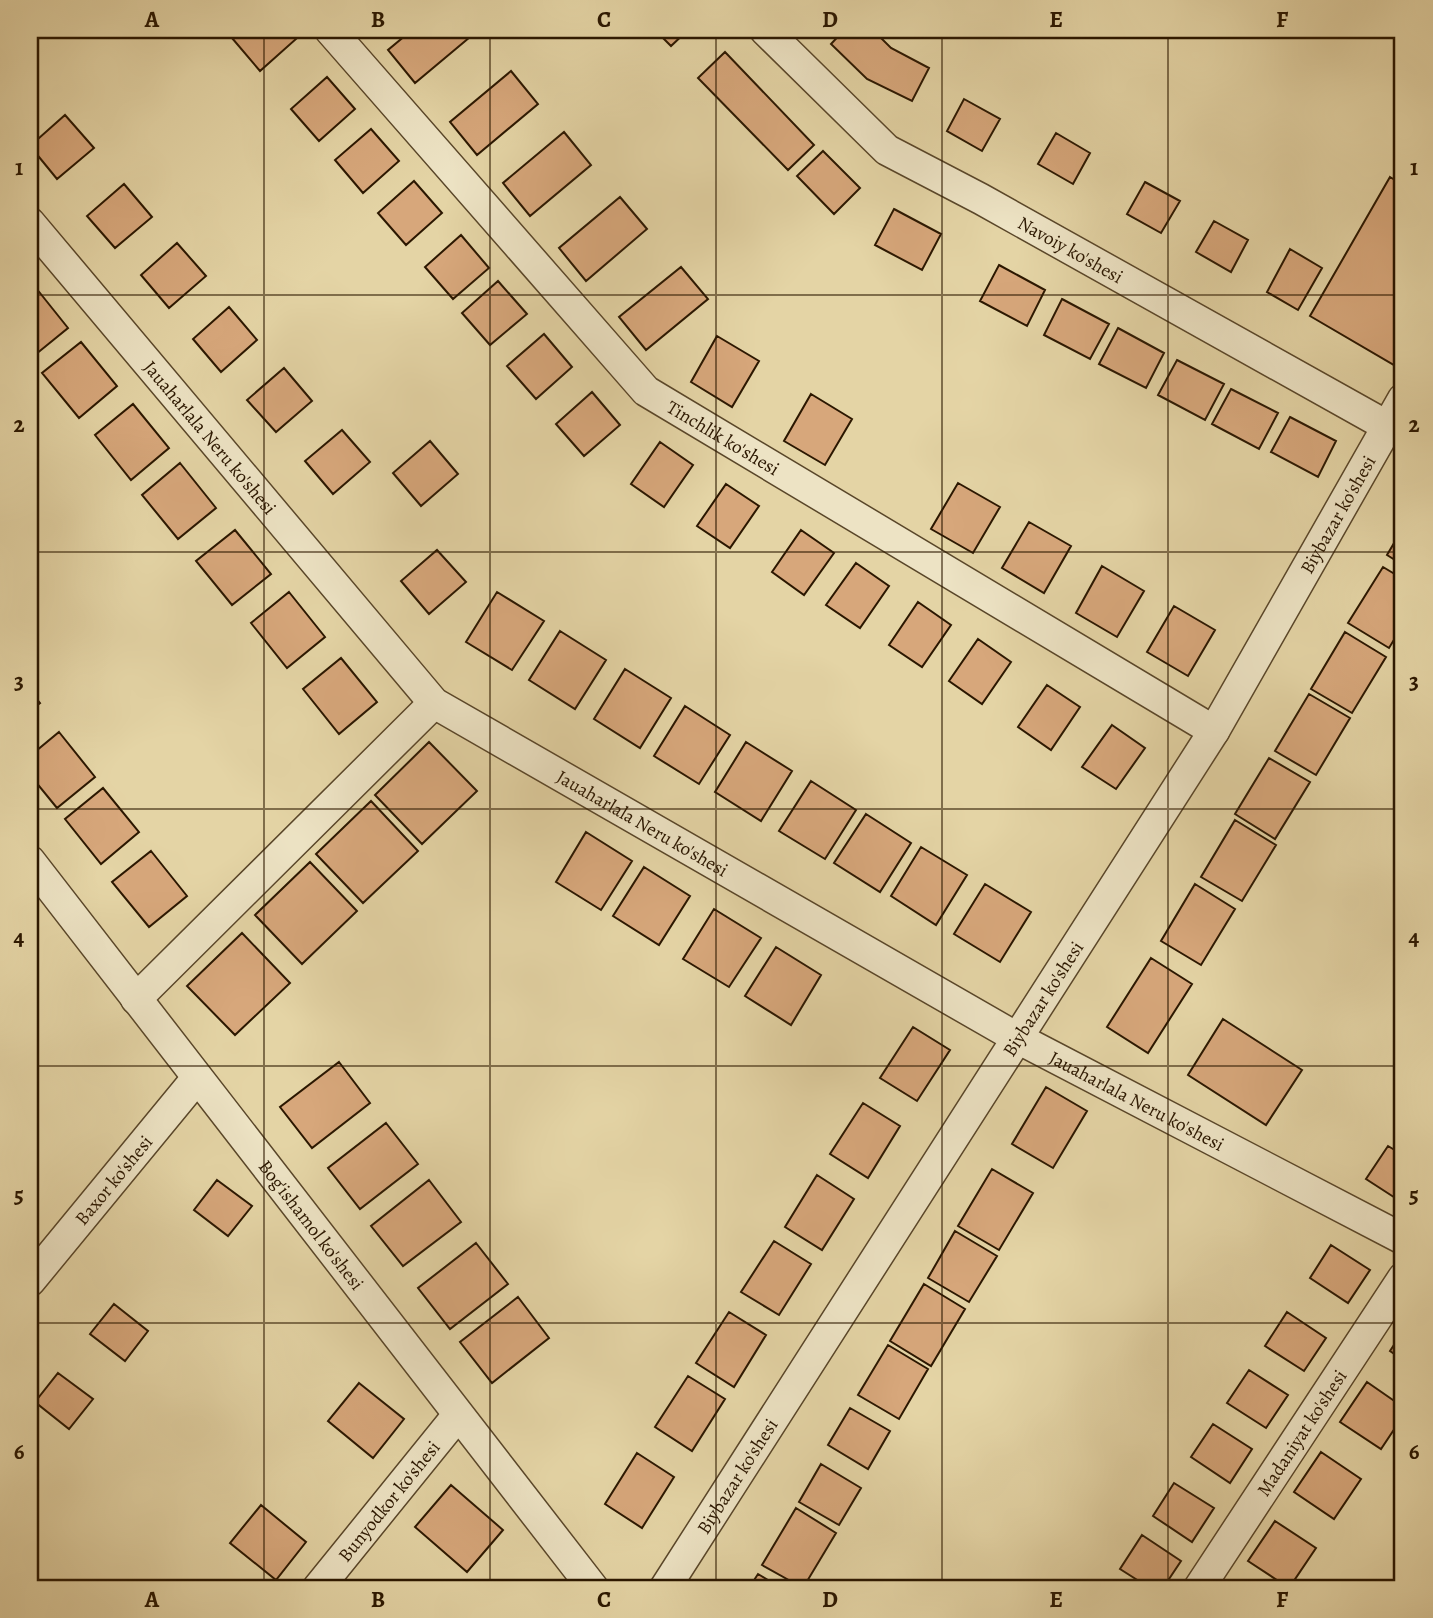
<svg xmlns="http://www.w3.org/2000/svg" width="1433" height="1618" viewBox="0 0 1433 1618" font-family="Alegreya,serif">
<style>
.building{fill:#d7a77b;stroke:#2b1700;stroke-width:2}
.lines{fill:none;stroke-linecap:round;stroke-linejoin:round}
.minor-casing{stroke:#594629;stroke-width:33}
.minor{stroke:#ede3c4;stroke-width:30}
.grid{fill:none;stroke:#2b1700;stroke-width:2;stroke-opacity:0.55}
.labels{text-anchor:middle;stroke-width:5;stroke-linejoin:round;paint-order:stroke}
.street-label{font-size:19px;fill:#2b1700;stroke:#ede3c4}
.neatline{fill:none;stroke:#2b1700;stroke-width:2.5}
.grid-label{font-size:23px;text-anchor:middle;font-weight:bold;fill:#2b1700}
</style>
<rect width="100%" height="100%" fill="#e4d4a5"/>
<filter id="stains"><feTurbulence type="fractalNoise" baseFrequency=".00286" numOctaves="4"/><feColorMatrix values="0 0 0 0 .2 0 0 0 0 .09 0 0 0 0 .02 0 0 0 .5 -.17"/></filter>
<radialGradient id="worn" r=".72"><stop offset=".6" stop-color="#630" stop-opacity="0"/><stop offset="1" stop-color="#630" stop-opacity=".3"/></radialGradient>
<path class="building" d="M241,30H288L296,39L260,71L232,38Z
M412,30H475L476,32L415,83L388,50Z
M655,30H688L671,46Z
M844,30H873L891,48L929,68L912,101L867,79L831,44Z
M725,52L814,145L788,170L698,78Z
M511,71L538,104L477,155L450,122Z
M327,77L355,109L319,141L291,109Z
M964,99L1000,119L982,151L947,131Z
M65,115L94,148L57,179L30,146Z
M371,129L399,161L363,193L335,160Z
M564,132L591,165L530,216L503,183Z
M1056,133L1090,153L1073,184L1038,164Z
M823,151L860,188L834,214L797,176Z
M1390,177L1403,185V349L1394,365L1310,316Z
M414,181L442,213L406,245L378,213Z
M1145,182L1180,201L1161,233L1127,214Z
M124,184L152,217L115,248L87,216Z
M620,197L647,229L586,281L559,248Z
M894,209L941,234L922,270L875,245Z
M1214,221L1248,240L1231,272L1196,252Z
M461,235L489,268L453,299L425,267Z
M177,243L206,276L169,308L141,275Z
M1290,249L1322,268L1298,310L1267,292Z
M999,265L1045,290L1027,326L980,301Z
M681,267L708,299L646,350L619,317Z
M498,281L527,314L490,345L462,313Z
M32,283L68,328L30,359V285Z
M1062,299L1109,324L1090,359L1044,335Z
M229,307L257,340L221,372L193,339Z
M1118,328L1164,353L1146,388L1099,364Z
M544,334L572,367L536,399L507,366Z
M717,336L759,361L732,407L691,382Z
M81,342L117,386L79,418L42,373Z
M1177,360L1224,384L1205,420L1158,395Z
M284,368L312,401L276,432L247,400Z
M1231,389L1278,413L1259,449L1212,424Z
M592,392L620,425L584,456L556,424Z
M811,394L852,419L825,465L784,441Z
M133,404L169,448L131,480L95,435Z
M1290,417L1336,441L1318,477L1271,452Z
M342,430L370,462L333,494L305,461Z
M430,441L458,474L421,506L393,473Z
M660,442L693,465L664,507L631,484Z
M180,463L216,508L178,539L142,495Z
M958,483L1000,507L973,553L931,529Z
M726,484L759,506L730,548L697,526Z
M1029,522L1071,546L1044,593L1002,568Z
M1403,528V565L1387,555Z
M235,530L271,574L232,605L196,561Z
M801,530L834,553L804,595L772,572Z
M437,550L466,582L429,614L401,581Z
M856,563L889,586L860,628L826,605Z
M1102,566L1144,591L1117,637L1076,613Z
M1383,567L1403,579V625L1389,648L1348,623Z
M289,592L325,637L287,668L251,623Z
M497,592L544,621L512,670L466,642Z
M918,602L951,625L922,667L889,645Z
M1174,606L1215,630L1188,676L1147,652Z
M560,631L606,660L575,709L529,680Z
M1345,632L1386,657L1352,713L1311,689Z
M978,639L1011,662L982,704L949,681Z
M341,658L377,702L339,734L303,689Z
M625,669L671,698L640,748L594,719Z
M1047,685L1080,707L1051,750L1018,727Z
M30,691L40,703L30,711Z
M1309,694L1350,718L1316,775L1275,751Z
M685,706L730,735L699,784L654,756Z
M1112,725L1145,748L1116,789L1082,767Z
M59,732L95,777L57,808L30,775V756Z
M429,742L477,791L422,844L375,795Z
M746,742L792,771L761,821L715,792Z
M1269,758L1310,782L1275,839L1235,814Z
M811,781L856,810L825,859L779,831Z
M103,788L139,832L101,864L65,819Z
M371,801L418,851L363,903L316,854Z
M866,814L911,843L880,892L834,863Z
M1235,820L1276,845L1242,901L1201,877Z
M586,832L632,861L601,910L556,882Z
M921,847L967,875L936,925L891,896Z
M151,851L187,896L149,927L112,882Z
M310,862L357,911L302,964L255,915Z
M644,867L690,896L659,945L613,916Z
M985,884L1031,912L1000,962L954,934Z
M1195,884L1235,909L1201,965L1161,941Z
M714,909L761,938L729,987L683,959Z
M242,933L290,983L235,1035L187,986Z
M776,947L821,975L791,1025L745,996Z
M1151,958L1192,984L1148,1053L1107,1027Z
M1223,1019L1302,1070L1266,1125L1188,1075Z
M913,1027L950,1050L917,1101L880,1078Z
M339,1062L370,1103L312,1148L280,1107Z
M1046,1087L1087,1111L1053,1168L1012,1144Z
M863,1103L900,1126L868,1178L830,1154Z
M386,1123L418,1164L360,1209L328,1168Z
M1388,1146L1403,1155V1203L1366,1179Z
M992,1169L1033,1193L999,1250L958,1226Z
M817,1175L854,1199L822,1250L785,1227Z
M217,1180L252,1206L228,1236L194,1210Z
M429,1180L461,1222L403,1266L371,1226Z
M955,1231L997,1256L969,1302L928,1278Z
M774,1241L811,1264L779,1315L741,1292Z
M476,1243L508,1284L450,1329L418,1288Z
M1331,1245L1370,1270L1348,1303L1310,1278Z
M924,1284L965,1309L931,1366L890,1341Z
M518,1297L549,1338L492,1383L460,1342Z
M114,1304L148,1331L125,1361L90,1334Z
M729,1312L766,1335L734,1387L696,1363Z
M1287,1312L1326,1338L1304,1371L1265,1346Z
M1403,1331V1360L1390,1351Z
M888,1345L928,1369L899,1419L858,1395Z
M1249,1370L1288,1395L1266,1428L1227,1403Z
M58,1373L93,1399L69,1429L35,1402Z
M688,1376L725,1399L692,1451L655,1427Z
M1367,1382L1403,1407V1416L1381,1449L1340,1422Z
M359,1383L404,1419L373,1458L328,1421Z
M850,1408L890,1431L868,1469L828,1445Z
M1213,1424L1252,1449L1230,1483L1191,1457Z
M1321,1452L1361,1479L1334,1519L1294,1492Z
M637,1453L674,1477L642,1528L605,1504Z
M821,1464L861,1488L839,1525L799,1502Z
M1174,1483L1214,1508L1192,1542L1153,1516Z
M451,1485L503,1530L467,1572L415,1527Z
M261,1505L306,1542L276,1580L230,1543Z
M796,1508L836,1533L803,1588L762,1565Z
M1275,1521L1316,1548L1289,1588L1248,1561Z
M1142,1535L1181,1561L1163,1588H1150L1120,1569Z
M758,1574L781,1588H749Z"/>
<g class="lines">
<defs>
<g id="minor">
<path id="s1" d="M330,30L646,391L1214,731"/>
<path id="s2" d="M765,30L887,150L981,199L1403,435"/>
<path id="s3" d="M30,223L434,703L1019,1039L1403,1239"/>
<path id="s4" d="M30,861L593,1588"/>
<path d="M136,999L434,703"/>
<path id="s5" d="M30,1281L197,1078"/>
<path id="s6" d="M318,1588L458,1415"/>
<path id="s7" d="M665,1588L1214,731L1403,399"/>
<path id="s8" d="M1199,1588L1403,1278"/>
</g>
</defs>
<use href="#minor" class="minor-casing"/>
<use href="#minor" class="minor"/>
</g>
<path class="grid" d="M264,30V1588M490,30V1588M716,30V1588M942,30V1588M1168,30V1588M30,295H1403M30,552H1403M30,809H1403M30,1066H1403M30,1323H1403"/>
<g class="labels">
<g class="street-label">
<text dy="7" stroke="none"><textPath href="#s2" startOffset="380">Navoiy ko'shesi</textPath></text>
<text dy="7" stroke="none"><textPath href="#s3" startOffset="280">Jauaharlala Neru ko'shesi</textPath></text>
<text dy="7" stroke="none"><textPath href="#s1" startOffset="570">Tinchlik ko'shesi</textPath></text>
<text dy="7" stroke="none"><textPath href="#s7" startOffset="1267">Biybazar ko'shesi</textPath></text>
<text dy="7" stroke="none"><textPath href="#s3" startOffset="868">Jauaharlala Neru ko'shesi</textPath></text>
<text dy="7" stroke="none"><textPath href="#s7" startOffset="700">Biybazar ko'shesi</textPath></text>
<text dy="7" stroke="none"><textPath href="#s3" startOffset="1435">Jauaharlala Neru ko'shesi</textPath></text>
<text dy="7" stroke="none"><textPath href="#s5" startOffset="131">Baxor ko'shesi</textPath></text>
<text dy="7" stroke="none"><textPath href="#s4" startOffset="460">Bog'ishamol ko'shesi</textPath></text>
<text dy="7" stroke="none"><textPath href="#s8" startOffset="186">Madaniyat ko'shesi</textPath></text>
<text dy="7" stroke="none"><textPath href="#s7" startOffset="133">Biybazar ko'shesi</textPath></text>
<text dy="7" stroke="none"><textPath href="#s6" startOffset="112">Bunyodkor ko'shesi</textPath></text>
</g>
</g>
<rect width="1433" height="1618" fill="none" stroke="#e4d4a5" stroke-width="77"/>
<rect x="38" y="38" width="1356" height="1542" class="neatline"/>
<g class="grid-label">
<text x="152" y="27">A</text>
<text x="378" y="27">B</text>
<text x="604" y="27">C</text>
<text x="830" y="27">D</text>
<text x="1056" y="27">E</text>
<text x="1282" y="27">F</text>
<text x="19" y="175">1</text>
<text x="1414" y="175">1</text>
<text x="19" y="432">2</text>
<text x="1414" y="432">2</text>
<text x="19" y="689">3</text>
<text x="1414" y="689">3</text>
<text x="19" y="945">4</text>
<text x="1414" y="945">4</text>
<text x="19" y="1202">5</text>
<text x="1414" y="1202">5</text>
<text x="19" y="1459">6</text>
<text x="1414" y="1459">6</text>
<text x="152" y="1607">A</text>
<text x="378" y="1607">B</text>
<text x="604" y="1607">C</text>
<text x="830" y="1607">D</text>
<text x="1056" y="1607">E</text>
<text x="1282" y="1607">F</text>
</g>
<rect width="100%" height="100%" filter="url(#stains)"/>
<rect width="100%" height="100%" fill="url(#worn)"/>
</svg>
